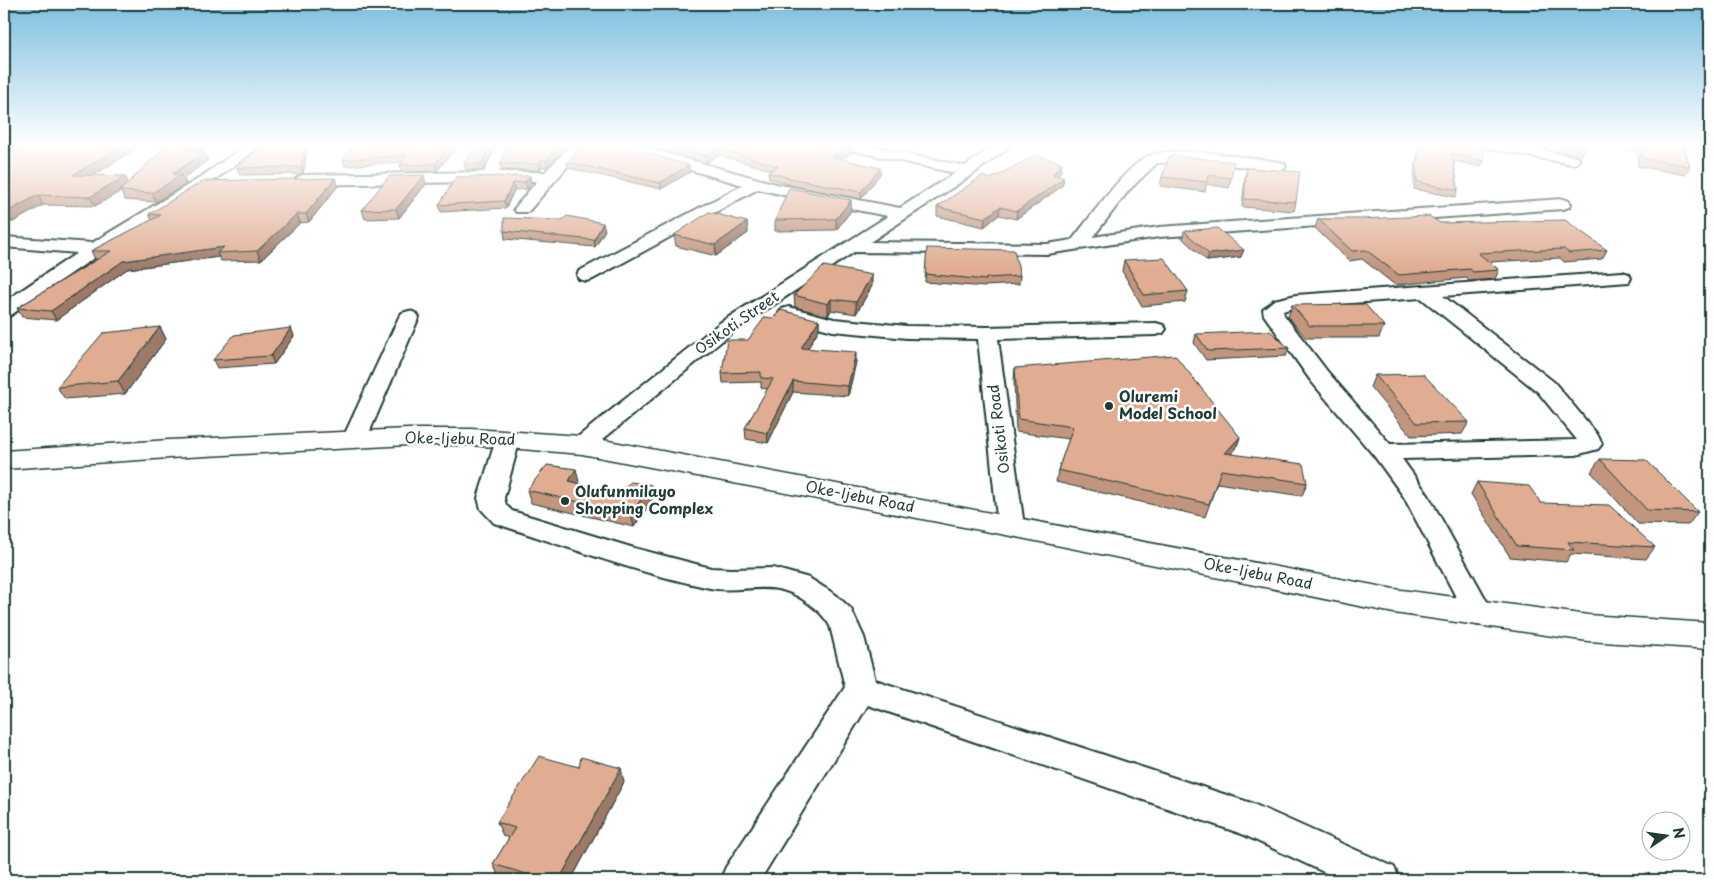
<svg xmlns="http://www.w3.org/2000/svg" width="1714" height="884" viewBox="0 0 1714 884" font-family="'Playpen Sans',sans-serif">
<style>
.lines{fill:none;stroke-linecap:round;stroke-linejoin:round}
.minor-casing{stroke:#1f3d34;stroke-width:4}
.secondary-casing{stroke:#1f3d34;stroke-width:3}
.minor{fill:#fff;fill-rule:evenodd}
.secondary{fill:#fff;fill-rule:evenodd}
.wall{fill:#c1957e;stroke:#1f3d34}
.shaded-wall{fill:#9d7967;stroke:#1f3d34}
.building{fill:#e0ad93;stroke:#1f3d34}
.poi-dot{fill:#1f3d34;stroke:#fff;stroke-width:2}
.labels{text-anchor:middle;stroke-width:5;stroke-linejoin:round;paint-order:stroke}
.street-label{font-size:15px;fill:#1f3d34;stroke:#fff}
.poi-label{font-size:15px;font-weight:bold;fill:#1f3d34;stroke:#fff;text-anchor:start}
</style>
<rect width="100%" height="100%" fill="#fff"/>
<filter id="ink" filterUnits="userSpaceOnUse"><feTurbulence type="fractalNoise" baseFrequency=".02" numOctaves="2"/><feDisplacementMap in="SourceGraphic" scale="10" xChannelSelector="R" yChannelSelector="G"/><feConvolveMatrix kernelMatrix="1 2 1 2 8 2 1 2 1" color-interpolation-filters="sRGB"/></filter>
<g filter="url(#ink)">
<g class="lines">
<defs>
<path id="minor" d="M246,145H262L208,185L101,253L11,315L4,317V302L77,253L4,247V237L92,243L198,179Z
M497,145H511L499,172H545L571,145H586L528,212H516L514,209L537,181L303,185L298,183L295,180L298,177L303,175L484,172Z
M611,145H636L776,184L900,208L955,173L846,149L841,148L839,145H866L965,166L996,145H1012L973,174L870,242L1047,244L1072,240C1090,218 1123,170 1146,157C1170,144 1250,158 1279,162L1284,163L1286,166L1284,169L1279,170L1193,162L1157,163L1129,190L1093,237L1159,227L1563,199L1569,201L1571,204L1569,207L1563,209L1159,237L1047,254L854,252L735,330L590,450L582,452L574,450L570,445L574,440L721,322L888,216L809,201L758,189L593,279L586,281L579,279L577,275L579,271L743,185L613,148Z
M1485,145H1515L1572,156L1577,157L1579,160L1577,163L1572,164L1492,149L1487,148Z
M1622,272L1629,274L1631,278L1629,282L1443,296L1554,382L1597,434L1602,444L1598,449L1576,455L1402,459L1428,495L1494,614L1489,622L1479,625L1469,622L1404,497L1375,457L1311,381L1264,315L1263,309L1274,300L1296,295ZM1421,298L1538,392L1577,440L1390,444L1327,371L1284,315L1283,311L1296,307Z
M789,307L834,319L907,326L987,327L1156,323L1163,325L1166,329L1163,333L1156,335L998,339L1024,526L1020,532L1011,535L1002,532L998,526L978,339L907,338L833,331L782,317L779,313L782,309Z
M409,311L416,313L419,317L366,440L362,445L354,447L346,445L342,440L399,317L402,313Z
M508,432L516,434L520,439L504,498L506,505L512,511L634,548L711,568L732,569L773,568L809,578L836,595L851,609L864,637L875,680L1251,803L1394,867L1400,880H1341L1242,834L868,705L760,880H720L726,867L845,687L830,626C822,611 799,594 782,590C759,584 734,593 710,588C636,573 565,546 494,523L481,509L478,498L496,439L500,434Z"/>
<path id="secondary" d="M408,429H471L582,436L1394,589L1588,615L1710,623V649L1588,641L1394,613L1011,536L582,454L471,445H408L169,458L4,469V451L169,440Z"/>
</defs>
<use href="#minor" class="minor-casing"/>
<use href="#secondary" class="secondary-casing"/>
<use href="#minor" class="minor"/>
<use href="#secondary" class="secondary"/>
</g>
<path class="wall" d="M28,145H134L136,148L93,176H125L128,183L167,145H201L204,150L202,151L208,160L184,178L186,184L156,202L125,200L120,191L95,206L43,205L13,222H4V158Z
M458,145L437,171L402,172L400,165L402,162L345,166L343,160Z
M496,145L483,170H466L464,164Z
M509,145H568L547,167H542L540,170H502L500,164Z
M643,145H847L853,146V152L841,159L880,168V174L861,199L795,186L769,178L768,172L771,170L718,155L706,163Z
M906,145H919L916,147Z
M975,145H986L984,147Z
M1419,145H1483L1484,161L1481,167L1454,161L1458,190L1455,197L1414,189V175Z
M1560,145H1586L1584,150L1580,159L1577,155L1558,151Z
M1627,145H1710V150L1684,146L1690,166L1685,175L1638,166V152L1627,150Z
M307,151L303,174L240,175L237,168Z
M1170,155L1231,178L1229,188L1206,184L1205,192L1160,186L1162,177Z
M567,162L690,172L661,189L568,168Z
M1247,168L1296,202L1294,211L1242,207L1245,176Z
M1061,171L1057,176L1064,178L1062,186L1016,219L999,215L984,227L937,216V207L991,179Z
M530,176L531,183L527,189L514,190L506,208L441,212L439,205Z
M335,178L338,186L309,222L300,223L261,260L221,261L219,257L127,269L56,320L22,317L17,308L97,259H95L91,251L152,220L149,214Z
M426,184L399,218L365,219L362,210Z
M851,200V211L836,230L775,231V220Z
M1318,219L1440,223L1607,250L1602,259L1564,262L1560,258L1489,262L1499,270L1495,279L1469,281L1466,278L1395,285L1362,259L1349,261L1315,228Z
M747,222L748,233L716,256L676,246L674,235Z
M605,230L595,247L505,239L504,231Z
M1184,231L1241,257L1207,261L1183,239Z
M927,248L1020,276L1019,284L985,286V287L925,282Z
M1124,260L1188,291L1185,302L1142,306L1122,271Z
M872,286L856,314L831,310L828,316L795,307L794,295Z
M1292,305L1384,326L1379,338H1306L1288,317Z
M773,318L819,320V329L808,348L856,362L848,396L793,392L768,443L746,439L745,428L768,389L761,388V382L723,383L722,373L748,340Z
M160,327L166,339L125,394L65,399L57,387Z
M291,328L294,336L274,364L217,368L213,360Z
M1196,334L1289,348L1286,356L1206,360L1194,343Z
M1015,368L1240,437L1236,449L1231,454L1307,483L1302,496L1217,483L1205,517L1056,482L1058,470L1069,439L1016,432L1014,380Z
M1375,375L1469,422L1462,434L1411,436L1370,387Z
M1600,459L1698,512L1688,525L1638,524L1591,472Z
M579,482L578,483L617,493L651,485L653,498L634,527L531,503L527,490Z
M1477,482L1541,503L1655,547L1646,559L1571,554L1566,562L1510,557L1471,494Z
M624,782L571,880H510L499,877L493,864L509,838L503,836L497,822Z"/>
<path class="shaded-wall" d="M123,145H134L136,148L79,185L73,175Z
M195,145H201L204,150L191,159L187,151Z
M305,145L307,151L303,174L301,167Z
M451,145H458L437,171L435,164Z
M491,145H496L483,170L481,164Z
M561,145H568L547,167L546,160Z
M853,146V152L833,164V157Z
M718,149V155L706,163L705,156Z
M205,152L208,160L184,178L186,184L156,202L152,193L173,174Z
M541,160L542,167L540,170L539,164Z
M1062,163L1061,171L1052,182L1053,174Z
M689,165L690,172L661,189L660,183Z
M880,168V174L861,199V192Z
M424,175L426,184L399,218L396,209Z
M125,176L130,186L95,206L90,197Z
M530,176L531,183L527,189L525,182Z
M335,178L338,186L309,222L306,214Z
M1064,178L1062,186L1016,219L1017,211Z
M513,183L514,190L506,208L504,201Z
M38,195L43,205L13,222L7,212Z
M851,200V211L836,230V219Z
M1000,207L999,215L984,227L985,218Z
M297,214L300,223L261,260L257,251Z
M747,222L748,233L716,256L715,245Z
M603,223L605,230L595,247L594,240Z
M224,247L217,253L219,257L127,269L56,320L51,311L123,261Z
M1244,250L1241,257L1207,261L1209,254Z
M872,275V286L856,314V302Z
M831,299V310L828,316V304Z
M819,320V329L802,358L801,348Z
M160,327L166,339L125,394L118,381Z
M291,328L294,336L274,364L271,356Z
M856,352V362L848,396V386Z
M793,381V392L768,443L767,433Z
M1240,437L1236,449L1221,466L1225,453Z
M576,469L579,482L572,494L569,481Z
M651,485L653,498L634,527L631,514Z
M621,768L624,782L571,880H559Z"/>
<path class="building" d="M28,145H123L73,175L125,176L90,197L38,195L7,212H4V158Z
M167,145H195L187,151L205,152L173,174L182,175L152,193L120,191Z
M263,145H305L301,167L237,168Z
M353,145H451L435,164L400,165L407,155L343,160Z
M475,145H491L481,164H464Z
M509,145H561L546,160H541L539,164H500Z
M582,145H617L689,165L660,183L567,162Z
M664,145H847L853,146L833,157L880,168L861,192L794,179L768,172L778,166L718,149L705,156Z
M1420,145H1483L1484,161L1452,154L1458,190L1417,182L1416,169Z
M1571,145H1586L1584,150L1581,147Z
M1642,145H1683L1690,166L1642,158Z
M1036,155L1062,163L1053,174L1064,178L1017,211L1000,207L985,218L937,207L982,176L991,179Z
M1170,155L1234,162L1231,178L1208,175L1207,182L1162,177Z
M1247,168L1300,172L1296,202L1244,199Z
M424,175L396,209L362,210L389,176Z
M530,176L525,182L513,183L504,201L439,205L456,177Z
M335,178L306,214H297L257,251L217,253L224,247L123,261L51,311L17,308L111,251H91L161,215L149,214L203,181Z
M789,188L851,200L836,219L775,220Z
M709,212L747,222L715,245L674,235Z
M567,216L603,223L594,240L504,231V218L562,220Z
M1429,216L1440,223L1565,220L1607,250L1569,253L1564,249L1478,253L1499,270L1473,272L1470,269L1399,275L1366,250L1352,251L1318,219H1361Z
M1217,228L1244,250L1209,254L1184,231Z
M927,248L1014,250L1020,276L986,278V280L925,274Z
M1164,258L1188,291L1144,295L1124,260Z
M824,266L872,275L856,302L831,299L828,304L794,295Z
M1365,304L1384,326H1310L1292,305Z
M781,310L819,320L801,348L856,352L848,386L793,381L767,433L745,428L773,379L761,378V372L722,373L727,340H748L765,317L773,318Z
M160,327L118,381L57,387L103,333Z
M291,328L271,356L213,360L234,335Z
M1270,331L1289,348L1208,351L1196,334Z
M1175,355L1240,437L1225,453L1303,464L1307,483L1221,470L1209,504L1058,470L1073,427L1018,419L1015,368Z
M1423,374L1469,422L1417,423L1375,375Z
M1600,459L1646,460L1698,512L1647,510Z
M547,465L576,469L569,481L617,493L631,482L651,485L631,514L527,490Z
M1477,482L1529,486L1541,503L1609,505L1655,547L1568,542L1574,550L1517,546Z
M539,756L579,767L581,757L621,768L559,880H546L493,864L515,828L497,822Z"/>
</g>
<linearGradient id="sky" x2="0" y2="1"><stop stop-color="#7cbedf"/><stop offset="0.54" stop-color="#fff"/><stop offset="1" stop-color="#fff" stop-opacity="0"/></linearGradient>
<rect width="1714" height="269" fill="url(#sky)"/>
<g class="poi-dot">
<circle cx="1109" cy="406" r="5"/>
<circle cx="565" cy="501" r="5"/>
</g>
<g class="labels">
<g class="street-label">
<text transform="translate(737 323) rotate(-35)" y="5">Osikoti Street</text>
<text transform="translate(999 429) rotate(-97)" y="5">Osikoti Road</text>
<text transform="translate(460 439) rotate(1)" y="5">Oke-Ijebu Road</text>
<text transform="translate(860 497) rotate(11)" y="5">Oke-Ijebu Road</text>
<text transform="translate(1258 574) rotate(11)" y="5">Oke-Ijebu Road</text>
</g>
<g class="poi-label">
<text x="1119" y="402">Oluremi<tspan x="1119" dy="17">Model School</tspan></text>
<text x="575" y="497">Olufunmilayo<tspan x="575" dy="17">Shopping Complex</tspan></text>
</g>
</g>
<rect width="1714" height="884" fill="none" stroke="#fff" stroke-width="20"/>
<rect x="10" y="10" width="1694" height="864" fill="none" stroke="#1f3d34" stroke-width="2" filter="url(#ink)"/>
<g transform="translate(1666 836) rotate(77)"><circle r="24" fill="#ffffff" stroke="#a5b1ae"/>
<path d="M0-4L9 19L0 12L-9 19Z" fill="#1f3d34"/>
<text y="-8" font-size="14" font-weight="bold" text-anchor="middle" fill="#1f3d34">N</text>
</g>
</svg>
